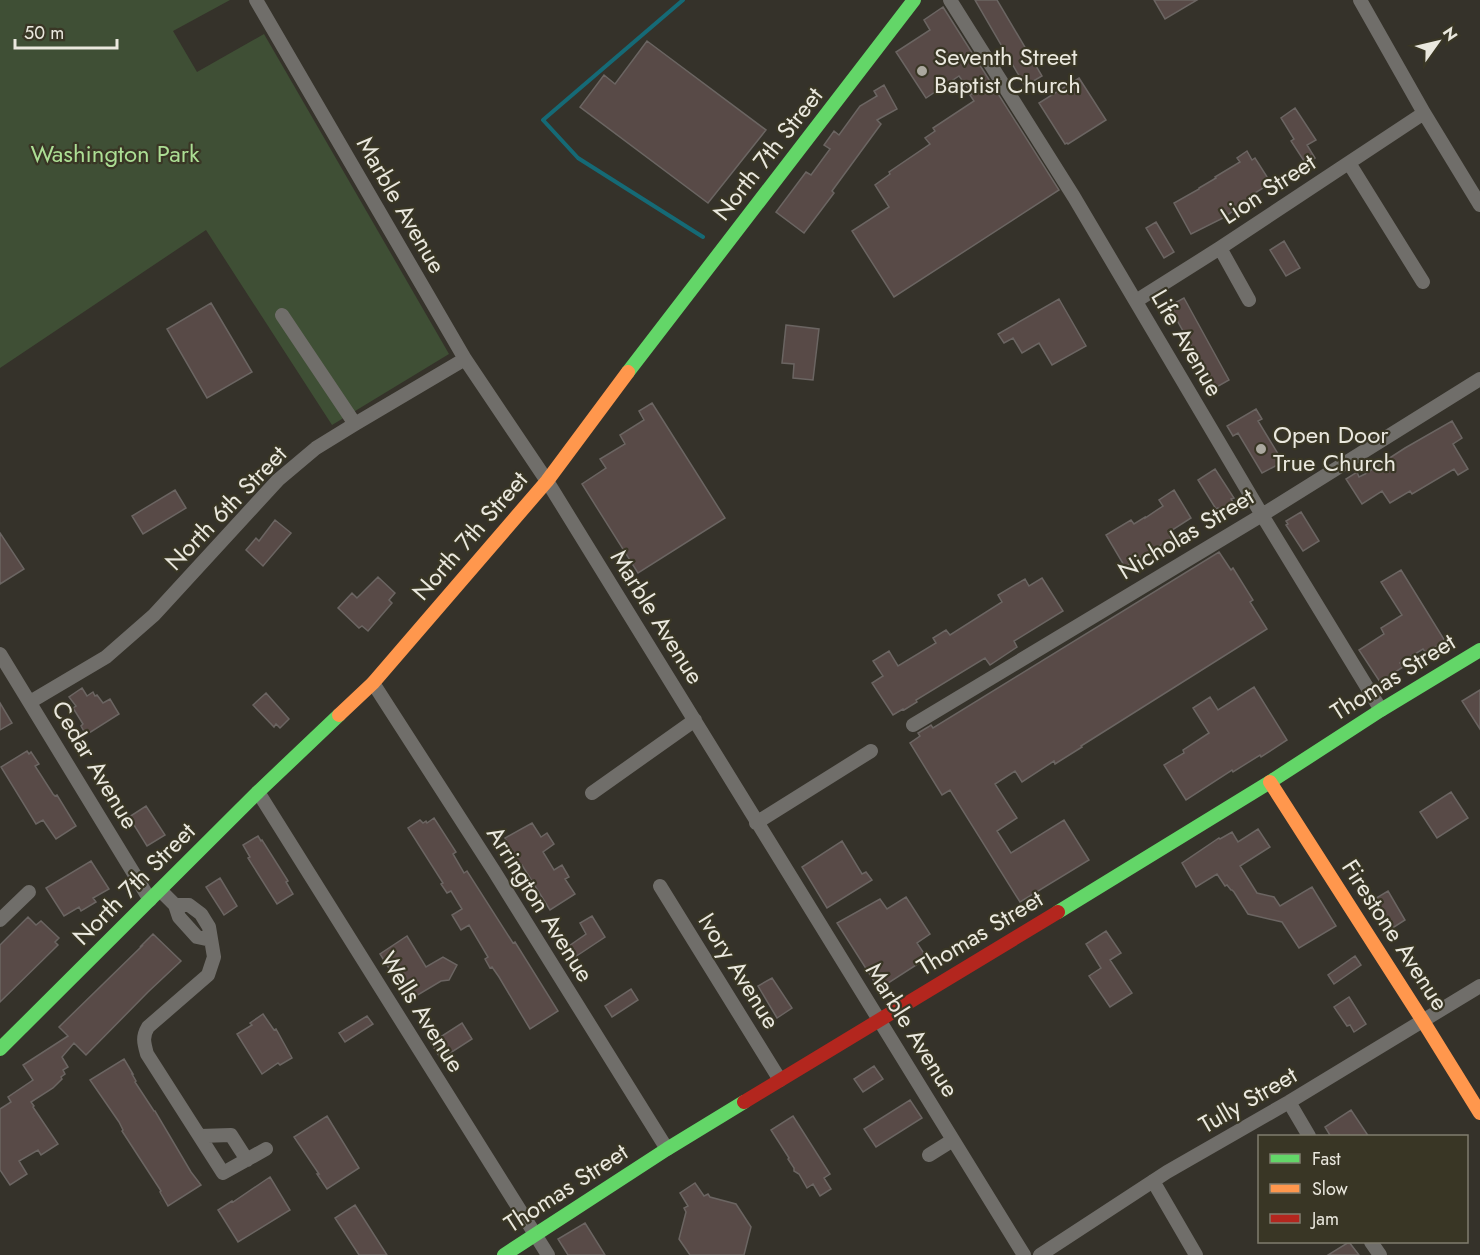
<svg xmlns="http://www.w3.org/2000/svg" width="1480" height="1255" viewBox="0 0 1480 1255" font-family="Jost,sans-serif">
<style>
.green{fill:#3f4f35}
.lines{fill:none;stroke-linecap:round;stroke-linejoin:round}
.stream{stroke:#156a76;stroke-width:4}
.building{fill:#584a47;stroke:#6b6562;stroke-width:1.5}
.street{stroke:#706e6a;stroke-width:14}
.fast{stroke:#63d668;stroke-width:14}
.slow{stroke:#ff974d;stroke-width:14}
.jam{stroke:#b3261e;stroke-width:14}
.poi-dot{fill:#aba89f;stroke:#393625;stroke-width:2}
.labels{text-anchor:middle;stroke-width:4.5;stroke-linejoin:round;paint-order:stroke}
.poi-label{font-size:24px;fill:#eae8de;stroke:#393625;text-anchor:start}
.park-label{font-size:24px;fill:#acde94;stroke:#393625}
.street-label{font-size:24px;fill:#eae8de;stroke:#393625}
</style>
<rect width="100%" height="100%" fill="#35322a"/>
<path class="green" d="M0,0H230L173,31L197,72L264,34L449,354L332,425L206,230L0,368Z"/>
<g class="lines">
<path class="stream" d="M683,0L543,120L578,158L703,237"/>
</g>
<path class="building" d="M975,0H997L1042,76L1025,86Z
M1154,0H1197L1165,19Z
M943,7L1059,190L894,297L852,231L889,207L875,185L890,174L889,172L930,144L925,138L935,131L933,128L974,101L970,95L972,94L959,76L926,98L896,52L930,30L924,20Z
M647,41L766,130L708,203L580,107L604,75L615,84Z
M1079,78L1106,120L1068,144L1067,143L1065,144L1039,103Z
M884,85L897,109L877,120L881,124L832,191L834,193L804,233L776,212L806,172L811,175L830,149L824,145L834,131L839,135L860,106L877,96L874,91Z
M1295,108L1316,140L1307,145L1315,158L1306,164L1291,141L1294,139L1281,118Z
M1247,151L1252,160L1255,158L1271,183L1247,198L1249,201L1227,215V216L1191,234L1174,203L1199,189V188L1216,178L1215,177L1240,162L1237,158Z
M1156,222L1174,252L1164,258L1146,228Z
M1284,241L1300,268L1286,276L1270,250Z
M1184,298L1229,380L1215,388L1169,306Z
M1059,299L1086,346L1052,365L1039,343L1022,353L1013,338L1004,343L998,334Z
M211,303L252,372L207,398L167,329Z
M786,325L819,329L813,380L793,378L794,364L782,363Z
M652,403L725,518L638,573L582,484L606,468L600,459L625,444L620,435L644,420L639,411Z
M1256,409L1262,419L1258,421L1283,462L1262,473L1238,433L1233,436L1227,426Z
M1452,421L1462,438L1453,444L1468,469L1458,475L1454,469L1412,494L1410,491L1390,503L1382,491L1362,504L1346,479L1357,472L1359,477L1365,474L1405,448Z
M1215,469L1234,498L1231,499L1233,502L1220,510L1218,508L1216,509L1198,480Z
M175,490L186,508L143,534L132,516Z
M1174,490L1191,518L1169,532L1171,539L1125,567L1106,535L1131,520L1134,524L1145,517V518L1163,506L1159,500Z
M1301,512L1319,541L1303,551L1286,525L1288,524L1286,521Z
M275,520L291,533L263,566L246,550L256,538L259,541Z
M0,533L24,569L0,584Z
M1219,552L1231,570L1233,568L1253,600L1250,602L1267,629L1081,746L1082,747L1055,764L1054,761L1022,782L1015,771L995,784L1017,818L997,831L1011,853L1064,820L1089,860L1020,902L950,790L942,795L910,743L920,736L918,733L928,727L931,725L933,728Z
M1401,570L1445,641L1426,653L1423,649L1400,663L1403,667L1380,682L1359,650L1384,634L1381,628L1402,615L1381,582Z
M378,577L395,593L389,600L392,603L368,631L362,626L359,628L338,608L352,593L357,598Z
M1042,578L1063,611L1014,641L1017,647L990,665L985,658L916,700L917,702L904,710L903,709L893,715L872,683L883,676L873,661L889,651L898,666L936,643L933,638L946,630L950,635L1002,602L998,595L1025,579L1029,586Z
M1254,687L1287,740L1261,757L1260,755L1233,772L1232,770L1186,800L1164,765L1184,753L1183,750L1209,733L1193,708L1210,697L1218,710Z
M82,688L87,696L93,692L95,696L97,695L103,703L110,699L119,714L86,735L81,726L83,724L73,708L76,706L69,697Z
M1480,690V729L1462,701Z
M266,693L289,719L280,728L276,724L274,727L253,705Z
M0,703L12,723L0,730Z
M27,751L29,754L31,752L39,764L35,766L53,794L55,796L57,795L76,826L56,839L43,820L36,824L1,767Z
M1451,792L1468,818L1437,838L1420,812Z
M146,806L165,835L147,846L129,817Z
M434,818L456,852L453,854L464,873L467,871L513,943L515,942L558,1011L530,1029L499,977L492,967L490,968L485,959L488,957L469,925L461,930L452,915L462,909L451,891L447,893L441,884L443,883L408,828L420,820L423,823L426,821L427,823Z
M532,823L541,837L547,833L554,844L543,852L554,870L562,865L569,877L565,879L575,894L550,910L522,865L520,866L504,841L506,840L505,838Z
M1258,829L1270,847L1240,866L1257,893L1274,897L1280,906L1312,887L1336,926L1299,948L1282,922L1248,914L1234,892L1232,890H1231L1227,885L1225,886L1217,874L1196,887L1182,863L1219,838L1220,839L1232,832L1238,842Z
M258,836L261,841L262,840L288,881L286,882L293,894L277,904L248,858L250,857L243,845Z
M842,841L862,874L866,872L872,880L827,908L802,867Z
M91,861L109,889L93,898L96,902L81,911L79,907L64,916L46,888Z
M220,878L237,906L224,915L206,887Z
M1388,891L1405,920L1391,929L1373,900Z
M906,897L930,934L917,943L927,958L879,989L837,923L880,899L887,909Z
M592,916L605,937L575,957L569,946L586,934L580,923Z
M28,917L36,925L41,921L59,938L55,942L58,945L0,1002V945Z
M1106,931L1121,953L1110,960L1132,993L1110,1007L1089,976L1101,968L1086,944Z
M153,934L181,961L148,992L86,1055L74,1043L62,1057L68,1067L63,1070L65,1074L61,1077L62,1079L53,1088L31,1102L34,1106L33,1107L58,1144L41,1155L38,1150L19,1161L27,1174L10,1185L0,1170V1109L11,1102L8,1097L33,1080L23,1065L68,1036L59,1027L142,946H141Z
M407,936L426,967L443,957L457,965L449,980L441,981L411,999L409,996L407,997L380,954Z
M1355,956L1361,965L1334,984L1328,975Z
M772,978L792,1008L777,1018L758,986Z
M631,989L638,1000L612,1017L605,1006Z
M1349,997L1366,1024L1354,1032L1350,1025L1347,1026L1334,1007Z
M263,1014L274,1030L276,1029L292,1058L280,1065L278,1063L262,1074L237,1034L252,1025L250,1023Z
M367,1016L373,1024L345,1042L339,1033Z
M462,1023L472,1039L441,1059L431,1043Z
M124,1059L133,1074H132L136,1081L135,1082L154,1111H155L191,1172L201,1185L168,1206L160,1192L161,1191L122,1131L123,1130L119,1122L90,1080Z
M874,1066L883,1079L863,1092L854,1079Z
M910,1100L922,1118L876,1147L864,1129Z
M1351,1110L1369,1137H1331L1325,1127Z
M327,1116L359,1168L327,1189L317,1174H319L294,1137Z
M793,1116L830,1174L824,1178L831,1189L820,1196L813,1184L807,1188L799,1174L794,1171V1168L788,1159L789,1158L771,1130Z
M270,1177L290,1210L238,1242L218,1210L232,1201L233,1202Z
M695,1183L704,1196L708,1194L710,1197L736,1204L751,1227L744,1255H690L679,1239L686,1212L684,1208L688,1206L680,1193Z
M355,1205L387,1255H359L335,1218Z
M585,1223L605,1255H568L558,1239Z
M1349,1242L1359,1255H1328Z"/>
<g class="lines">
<path class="street" d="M256,0L465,359L547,481L1024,1255
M950,0L1074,197L1262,515L1381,710
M1360,0L1424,113L1480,205
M1349,163L1423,282
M1220,248L1249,300
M1136,301L1220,248L1424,113
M282,315L355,424
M0,654L150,900
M373,683L494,871L667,1149
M30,702L106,657L154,615L278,480L316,448L355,424L465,359
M913,725L1262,515L1480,379
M258,792L548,1255
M592,793L695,720
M756,823L871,751
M660,886L780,1080
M160,890L175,905L179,917L197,937L211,940
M175,905H189L201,914L209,927L214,957L208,975L148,1027C142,1037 144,1043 147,1054L223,1173L266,1149
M0,920L29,892
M1289,1102L1309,1136
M200,1136L231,1135L247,1160
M929,1155L953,1140
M1153,1181L1196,1255
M1371,1242L1380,1255
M1040,1255L1167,1172L1289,1102L1480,986"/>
<path class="fast" d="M628,372L914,0
M1058,912L1270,782L1381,710L1480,650
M0,1049L258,792L339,715
M504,1255L667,1149L744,1102"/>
<path class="slow" d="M339,715L373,683L547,481L628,372
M1270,782L1423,1021L1480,1113"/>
<path class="jam" d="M744,1102L1058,912"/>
</g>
<g class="poi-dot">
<circle cx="922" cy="71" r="6"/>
<circle cx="1261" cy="449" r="6"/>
</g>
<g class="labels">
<g class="poi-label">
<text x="934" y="65">Seventh Street<tspan x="934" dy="28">Baptist Church</tspan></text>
<text x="1273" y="443">Open Door<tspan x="1273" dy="28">True Church</tspan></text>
</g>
<g class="park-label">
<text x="115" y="162">Washington Park</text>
</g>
<g class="street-label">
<text transform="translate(768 154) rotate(-52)" y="8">North 7th Street</text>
<text transform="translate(1268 189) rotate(-33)" y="8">Lion Street</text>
<text transform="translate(401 205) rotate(60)" y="8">Marble Avenue</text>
<text transform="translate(1187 343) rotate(60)" y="8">Life Avenue</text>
<text transform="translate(226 508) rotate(-46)" y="8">North 6th Street</text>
<text transform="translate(1186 534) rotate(-31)" y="8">Nicholas Street</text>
<text transform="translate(470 536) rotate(-49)" y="8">North 7th Street</text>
<text transform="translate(657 617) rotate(58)" y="8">Marble Avenue</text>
<text transform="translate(1393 677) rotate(-32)" y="8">Thomas Street</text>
<text transform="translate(95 765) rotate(59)" y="8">Cedar Avenue</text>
<text transform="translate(134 884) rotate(-45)" y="8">North 7th Street</text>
<text transform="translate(540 904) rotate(58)" y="8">Arrington Avenue</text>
<text transform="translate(980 933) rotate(-31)" y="8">Thomas Street</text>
<text transform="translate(1395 935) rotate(57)" y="8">Firestone Avenue</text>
<text transform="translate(739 971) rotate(58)" y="8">Ivory Avenue</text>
<text transform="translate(422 1012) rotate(58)" y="8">Wells Avenue</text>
<text transform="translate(912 1030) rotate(58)" y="8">Marble Avenue</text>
<text transform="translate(1248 1100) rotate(-30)" y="8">Tully Street</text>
<text transform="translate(566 1188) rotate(-33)" y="8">Thomas Street</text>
</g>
</g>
<rect x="1258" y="1135" width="210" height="108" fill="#393625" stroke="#807d6f" stroke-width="1.5"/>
<rect x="1270" y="1154" width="30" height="9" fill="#63d668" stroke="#807d6f" stroke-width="1.5"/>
<text x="1312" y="1165" font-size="18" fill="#eae8de">Fast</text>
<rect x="1270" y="1184" width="30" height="9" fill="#ff974d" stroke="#807d6f" stroke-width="1.5"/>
<text x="1312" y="1195" font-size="18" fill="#eae8de">Slow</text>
<rect x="1270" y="1214" width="30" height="9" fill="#b3261e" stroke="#807d6f" stroke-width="1.5"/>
<text x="1312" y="1225" font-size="18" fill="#eae8de">Jam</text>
<g transform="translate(1438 42) rotate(56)" stroke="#393625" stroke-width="4.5" paint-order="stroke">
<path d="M0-4.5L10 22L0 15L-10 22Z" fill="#eae8de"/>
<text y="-9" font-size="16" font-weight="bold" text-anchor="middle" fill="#eae8de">N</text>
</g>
<path d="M15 39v9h102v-9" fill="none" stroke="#eae8de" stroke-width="3"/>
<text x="24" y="39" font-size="18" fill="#eae8de" stroke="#393625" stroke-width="4.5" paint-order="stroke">50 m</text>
</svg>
